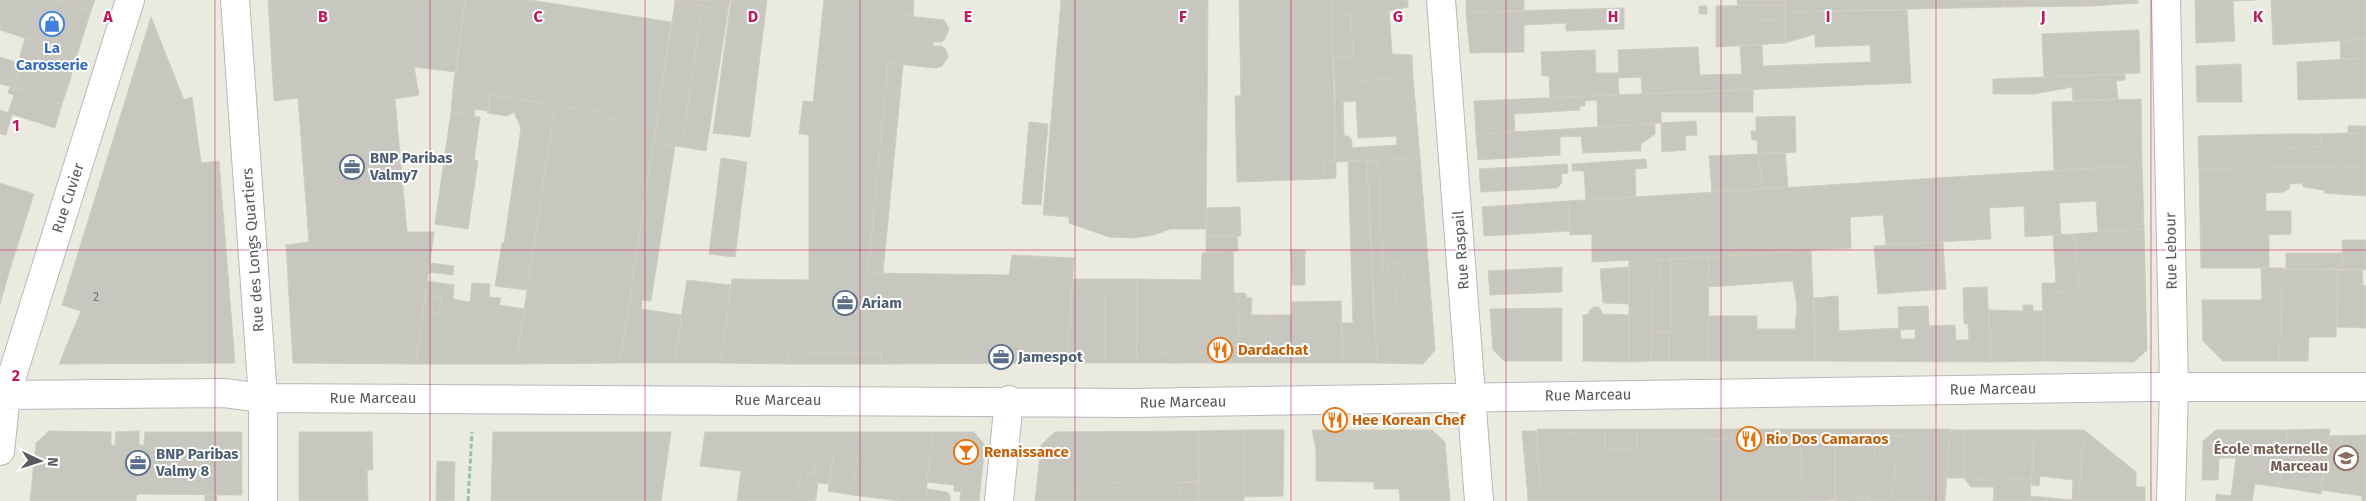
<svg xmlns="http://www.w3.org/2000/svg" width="2366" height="501" viewBox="0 0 2366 501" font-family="'Fira Sans',sans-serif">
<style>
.building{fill:#c8c7bf;stroke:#cfcdbe;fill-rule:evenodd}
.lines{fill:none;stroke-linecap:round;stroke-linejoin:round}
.minor-casing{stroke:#b7b8be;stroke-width:30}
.path{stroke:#96c2aa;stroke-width:3;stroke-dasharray:5 2.5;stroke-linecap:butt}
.minor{stroke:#fff;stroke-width:28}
.grid{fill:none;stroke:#c2185b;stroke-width:1;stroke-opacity:0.55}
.labels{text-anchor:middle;stroke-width:4;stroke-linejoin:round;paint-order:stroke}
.number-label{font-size:12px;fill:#747578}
.shop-label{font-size:15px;font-weight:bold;fill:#366cbe;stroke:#fff}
.service-label{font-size:15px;font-weight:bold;fill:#4e5e75;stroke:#fff;text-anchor:start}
.street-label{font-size:15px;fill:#585a60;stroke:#fff}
.food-label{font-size:15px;font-weight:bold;fill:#c56008;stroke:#fff;text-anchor:start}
.education-label{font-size:15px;font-weight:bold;fill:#785e54;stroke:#fff;text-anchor:end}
.grid-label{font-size:16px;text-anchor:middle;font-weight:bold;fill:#c2185b;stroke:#fff;stroke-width:4;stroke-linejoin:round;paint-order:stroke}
</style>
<rect width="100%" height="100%" fill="#ebeadf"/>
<path class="building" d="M0,0H56L91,11L77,55L0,30Z
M56,0H95L91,11Z
M268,0H465L456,72L414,67L419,95L395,99L407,232H434L416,364L293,363L286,245L309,242L298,98L274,101Z
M465,0H530L671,22L655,134L629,130L630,122L605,118L606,113L453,89Z
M675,0H730L728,10L675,2Z
M731,0H767L750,137L713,133Z
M824,0H899L898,15L944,20L949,29L945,39L941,42H933V46H942L946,50L948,57L942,66L935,68L888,63L868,273L1009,275L1012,255L1074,258L1067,363L881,364V353H808L807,346L789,350L788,364L721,363L732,279L809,280V135L799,134L803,101L813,102Z
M899,0H914L913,16L898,15Z
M1061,0H1208L1206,229H1171L1153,235L1135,238L1109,237L1069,223V217L1043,215Z
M1239,0H1331L1336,162H1323L1324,179L1237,182L1235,96H1241Z
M1331,0H1408V7L1389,11L1392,54L1412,55L1413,77L1335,83L1333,58L1353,56L1351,14L1332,15Z
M1466,0H1524V11L1466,12Z
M1737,0H1785V5L1738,6Z
M1785,0H1813L1814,11L1785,12Z
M1813,0H2004V7L1814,11Z
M2004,0H2091V6L2004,7Z
M2091,0H2138V3L2091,6Z
M2195,0H2255L2233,1L2235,41L2196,43Z
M2271,0H2366V39L2273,45Z
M675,2L702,6L682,147L653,143Z
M1785,5V19L1761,20L1762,32H1785V43L1716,47V6Z
M702,6L728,10L706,151L682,147Z
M1699,6H1707V14H1699Z
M1624,8V29L1566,31V23L1524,25V52L1470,53L1466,12Z
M1907,10L1911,83L1642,94L1641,77L1618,78L1619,95L1550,98L1549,76H1542L1541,52L1595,50L1596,73H1619L1618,50L1698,47L1700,75L1742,74L1740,45H1762L1763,66L1871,62L1870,45L1815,47V34L1785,43V12Z
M1351,14L1353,56L1333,58L1332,15Z
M151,17L184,100L192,97L201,163L219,161L235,363L59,364L81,311L62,305Z
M1785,19V32H1762L1761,20Z
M2139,30L2140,73L2044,77L2042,34Z
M25,38L77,55L70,80L18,63Z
M2366,39V58L2341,60L2340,41Z
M0,57L21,64L16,82L10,80L8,86L0,84Z
M2366,58V98L2298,100L2297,62Z
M888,63L903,65L883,273H868Z
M21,64L70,80L62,104L8,86L10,80L16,82Z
M2241,64L2242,102H2197L2196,66Z
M2125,74V80L2116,81L2118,99L2073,101L2072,87L2034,94H1993V79Z
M1413,77L1420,158L1336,162L1335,83ZM1356,101L1358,138L1396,136L1397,145L1352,148V140L1348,136H1344L1343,102Z
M10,87L62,104L55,128L8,113L14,95L8,93Z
M453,89L490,95L488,111L475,109L474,116L451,112Z
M1753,89V112H1661V123L1598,127L1597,100L1585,101V106H1580V110L1514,114L1515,132L1476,134L1474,101Z
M490,95L555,105L527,290L495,286L502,243H504L521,128L514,112L507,116L487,113Z
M2141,99L2142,165L2054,171L2052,102Z
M555,105L606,113L605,118L630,122L629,130L655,134L620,363L516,364Z
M0,110L12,114L6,135L0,134Z
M451,112L480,117L474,160L478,161L468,229L435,224Z
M1795,116L1796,152L1758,154L1757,140H1752L1751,131H1756V117Z
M1696,121L1697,135L1685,136L1686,150L1662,152L1661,123Z
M1029,122L1048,124L1041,205L1022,204Z
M1655,123V134L1641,144V151H1635L1634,125Z
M1634,125L1635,151L1583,153L1581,136L1560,137V155L1478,160L1476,134Z
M2348,126H2366V133H2348Z
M2348,133H2366V166L2199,169L2198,136L2283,134L2282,148L2320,147V134Z
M2283,134H2320V147L2282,148Z
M653,143L675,146L651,301L642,300L641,309L682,315L674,363H620Z
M1785,152L1788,187L1763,189L1758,154Z
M1758,154L1763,189L1712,192L1709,156Z
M721,158L747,162L735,257L709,254Z
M1420,158L1435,350L1423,364L1377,363L1375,322L1396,321L1395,315L1399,312H1406L1405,305H1399L1396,301V286H1404L1402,262H1389V269H1383L1378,160Z
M1646,159L1647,168L1635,169L1636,197L1586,200L1584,171H1572V164Z
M1367,160L1377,363H1343L1341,323H1353L1348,161Z
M1367,160H1378L1383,269H1389V262H1402L1404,286H1396V301L1399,305H1405L1406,312H1399L1395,315L1396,321L1374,322Z
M1323,162H1336V178L1324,179Z
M1567,164L1568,173L1561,174L1562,183L1557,188L1481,192L1479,169Z
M2142,165L2144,229L2098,232L2096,201L2059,203L2061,234L2053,235L2025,237L2024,206L1989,208L1991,239L1886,245L1883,215L1850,217L1851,248L1829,249L1796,187Z
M2366,166V196L2324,193V190L2303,187L2302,183L2289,184L2290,188L2283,192L2266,193V211H2291V234L2269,235V268H2201L2199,169Z
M0,183L34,194L10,269L0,266Z
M1796,187L1829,249L1629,262L1628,260L1592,262V234L1570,235L1568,201Z
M1568,201L1570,231L1484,236L1482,207Z
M1240,207L1241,236H1206L1207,208Z
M2144,229L2147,350L2134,362L2045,361L2042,293L2079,291L2075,234Z
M2075,234L2079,291L2042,293V283H2056L2053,235Z
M1206,236H1237L1238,251L1206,252Z
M2342,240H2366V270L2343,269Z
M1943,242L1946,289L1878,294L1874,246Z
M1291,250H1305V285H1292Z
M1811,250L1816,361H1708L1709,316H1757V329H1795L1797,306L1793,281L1709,287V257Z
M1233,251L1234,293H1238L1240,363H1204V352H1188L1185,359L1178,362L1171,360L1167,352H1136V279L1201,280L1202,253Z
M2286,253H2342L2343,269H2286Z
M1709,257L1708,361H1669V332H1671V259Z
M1671,259V332H1651L1652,285H1661L1660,260Z
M1660,260L1661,285H1652L1651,361L1629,362V262Z
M430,263L454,266L453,275L428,272Z
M0,266L10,269L0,304Z
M1562,267V292L1490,295L1488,271Z
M1629,267V304L1603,303L1600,269Z
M2261,268H2283L2279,361H2223L2203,341L2202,300H2262Z
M2283,269L2338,270L2336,337H2309L2308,361H2279Z
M2338,270H2362L2363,285L2366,286V328L2337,327Z
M1073,279H1104L1105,363H1067Z
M1104,279H1136L1137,363H1105Z
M687,280L731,285L721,363H674Z
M427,281L454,285L453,299L470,302L472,283L490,284L489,297L501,298L499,305L524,309L516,364H416L423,311L439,313L441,297L426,296Z
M1987,287L1991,362L1816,361L1814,298L1838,296L1839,331L1899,328L1898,307L1928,306L1929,326L1955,325L1956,340H1969L1968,324H1964L1963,288ZM1915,329V339H1901L1900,330Z
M1238,293H1245L1247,298H1252L1251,315H1269L1270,363H1240Z
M426,296L441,297L439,313L423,311Z
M1341,301L1343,363H1270L1269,315H1292V302Z
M2023,305H2033V311H2043L2045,361L1991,362L1989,310L2023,311Z
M1594,307H1599L1603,314L1629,315V362L1583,361V315L1589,314V311Z
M1562,308V361H1504L1493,350L1490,309Z
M1651,332H1669V361H1651Z
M807,346L808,353H881V364H788L789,350Z
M1136,352H1167L1171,360L1178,362L1185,359L1188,352H1204V363H1137Z
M1537,429H1569V433L1587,434L1586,429H1605V449L1637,448V429H1707L1706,439H1733V429H1749V436H1767V429H1800L1803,501H1528L1527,487L1540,486Z
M1569,429H1586L1587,434L1569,433Z
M1605,429H1637V448L1605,449Z
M1707,429H1733V439H1706Z
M1749,429H1767V436H1749Z
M1800,429H1835V500L1803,501Z
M1835,429H1869V439H1875L1874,460L1896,461L1892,496L1899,501H1869V497L1835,500Z
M1869,429H1877V439H1869Z
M1877,429H1888V436H1903L1902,429H1950L1945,501H1899L1892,496L1896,461L1874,460Z
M1888,429H1902L1903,436H1888Z
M2330,429L2321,494L2279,487L2288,430Z
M1244,430H1284L1283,496L1244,497Z
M1244,430V501H1198V431Z
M1312,430H1432L1445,442L1450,501H1400L1399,489H1374V482L1316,481V450Z
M1950,430H1965L1964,478H1947Z
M1965,430H2035L2031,479L1964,478Z
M2035,430H2084L2080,481L2040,476L2039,486L2031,485Z
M2084,430L2136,472V487H2145V501H2078Z
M2216,430H2288L2279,487L2255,484L2252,501H2216V494L2231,496L2236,458H2219L2218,480H2202L2203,441Z
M49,431L111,432V445H115L116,432L139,431V445H144L145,432H242V495L137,494L136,501H30L36,443Z
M1198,431L1199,482L1095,483V486L1079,485L1078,501H1035L1041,445L1055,432Z
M1522,431H1536L1540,486L1527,487Z
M299,432H372L373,470H367L368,501H299Z
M493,432H671L661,501H491Z
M705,432H862L852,495L828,491L833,458L818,456L814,474L801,471L797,497L816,499L815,501H737L741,471L700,466Z
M862,432H933L925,501H900L852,495Z
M933,432H974L985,445L979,501H960L961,492L954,491V485L927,482Z
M2366,435V501H2362V496L2321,490L2329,436Z
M818,456L833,458L830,484L818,483L816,499L797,497L801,471L814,474Z
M437,461L455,462L454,501H436Z
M1964,478L2031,479L2030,501H1993L1994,487H1971Z
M2073,480L2080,481L2078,501L2072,500Z
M1180,482L1178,501H1078L1079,485L1095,486V483Z
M1180,482H1199L1198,501H1178Z
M927,489L947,492L950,495V501H925Z
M205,494L217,495V501H205Z
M2030,496L2072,500L2078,501H2030Z
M1869,497V501H1835V500Z"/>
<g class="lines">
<defs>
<path id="minor" d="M235,0L263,398V501
M1441,0L1479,501
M2166,0L2174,387L2171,501
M0,395L224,393L263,398L1132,403L2150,387H2366
M0,451L6,395L130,0
M999,501L1009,400"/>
</defs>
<use href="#minor" class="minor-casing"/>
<path class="path" d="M468,501L472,432"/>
<use href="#minor" class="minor"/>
</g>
<path class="grid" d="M215,0V501M430,0V501M645,0V501M860,0V501M1075,0V501M1291,0V501M1506,0V501M1721,0V501M1936,0V501M2151,0V501M0,250H2366"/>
<defs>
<symbol id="shop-ring" viewBox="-11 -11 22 22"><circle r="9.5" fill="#fff" stroke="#3f7fe0" stroke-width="1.5"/><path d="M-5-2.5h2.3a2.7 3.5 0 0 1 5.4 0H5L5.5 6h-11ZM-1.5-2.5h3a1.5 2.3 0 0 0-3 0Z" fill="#3f7fe0"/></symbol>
<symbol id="office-ring" viewBox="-11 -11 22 22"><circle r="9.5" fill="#fff" stroke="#5c6f8a" stroke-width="1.5"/><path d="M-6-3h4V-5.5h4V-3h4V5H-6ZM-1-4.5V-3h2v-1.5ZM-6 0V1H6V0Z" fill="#5c6f8a"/></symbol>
<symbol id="restaurant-ring" viewBox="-11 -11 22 22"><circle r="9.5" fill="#fff" stroke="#e8710a" stroke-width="1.5"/><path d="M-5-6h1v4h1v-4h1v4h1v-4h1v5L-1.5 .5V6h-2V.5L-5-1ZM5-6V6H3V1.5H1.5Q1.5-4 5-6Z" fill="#e8710a"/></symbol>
<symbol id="bar-ring" viewBox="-11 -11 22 22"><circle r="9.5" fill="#fff" stroke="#e8710a" stroke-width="1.5"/><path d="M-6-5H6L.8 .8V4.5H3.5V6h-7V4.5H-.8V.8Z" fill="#e8710a"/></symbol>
<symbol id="school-ring" viewBox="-11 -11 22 22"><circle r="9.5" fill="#fff" stroke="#8d6e63" stroke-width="1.5"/><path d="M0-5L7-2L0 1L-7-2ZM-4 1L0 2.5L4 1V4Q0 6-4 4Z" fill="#8d6e63"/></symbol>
</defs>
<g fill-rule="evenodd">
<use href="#shop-ring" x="38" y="10" width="28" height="28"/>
<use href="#office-ring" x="338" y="153" width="28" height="28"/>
<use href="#office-ring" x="831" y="289" width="28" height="28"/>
<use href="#restaurant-ring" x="1206" y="336" width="28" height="28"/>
<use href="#office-ring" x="987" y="343" width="28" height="28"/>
<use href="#restaurant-ring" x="1321" y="406" width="28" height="28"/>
<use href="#restaurant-ring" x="1735" y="425" width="28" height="28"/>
<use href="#bar-ring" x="952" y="438" width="28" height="28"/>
<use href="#school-ring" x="2332" y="444" width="28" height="28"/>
<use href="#office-ring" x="124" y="449" width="28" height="28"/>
</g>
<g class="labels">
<g class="number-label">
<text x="96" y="301">2</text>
</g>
<g class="shop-label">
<text x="52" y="53">La<tspan x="52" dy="17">Carosserie</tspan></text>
</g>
<g class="service-label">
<text x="370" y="163">BNP Paribas<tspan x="370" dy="17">Valmy7</tspan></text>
<text x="862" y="308">Ariam</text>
<text x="1018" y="362">Jamespot</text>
<text x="156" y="459">BNP Paribas<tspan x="156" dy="17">Valmy 8</tspan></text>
</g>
<g class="street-label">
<text transform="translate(68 198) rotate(-72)" y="5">Rue Cuvier</text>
<text transform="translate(253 250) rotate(-94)" y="5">Rue des Longs Quartiers</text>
<text transform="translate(1461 250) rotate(-94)" y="5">Rue Raspail</text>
<text transform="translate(2171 251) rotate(-91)" y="5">Rue Lebour</text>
<text transform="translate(1993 389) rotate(-1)" y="5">Rue Marceau</text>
<text transform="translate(1588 395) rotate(-1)" y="5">Rue Marceau</text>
<text x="373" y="403">Rue Marceau</text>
<text x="778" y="405">Rue Marceau</text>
<text transform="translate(1183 402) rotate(-1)" y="5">Rue Marceau</text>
</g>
<g class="food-label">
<text x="1238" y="355">Dardachat</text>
<text x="1352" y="425">Hee Korean Chef</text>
<text x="1766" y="444">Rio Dos Camaraos</text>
<text x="984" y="457">Renaissance</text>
</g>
<g class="education-label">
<text x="2328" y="454">École maternelle<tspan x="2328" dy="17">Marceau</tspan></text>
</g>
</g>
<g class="grid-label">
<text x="108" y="22">A</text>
<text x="323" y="22">B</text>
<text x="538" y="22">C</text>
<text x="753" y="22">D</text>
<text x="968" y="22">E</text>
<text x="1183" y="22">F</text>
<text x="1398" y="22">G</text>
<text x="1613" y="22">H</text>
<text x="1828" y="22">I</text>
<text x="2043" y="22">J</text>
<text x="2258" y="22">K</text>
<text x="16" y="131">1</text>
<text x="16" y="381">2</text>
</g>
<g transform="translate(40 461) rotate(94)" stroke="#ffffff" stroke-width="4" paint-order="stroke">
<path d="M0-4L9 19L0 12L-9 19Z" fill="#585a60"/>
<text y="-8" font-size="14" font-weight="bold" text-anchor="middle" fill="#585a60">N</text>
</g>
</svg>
